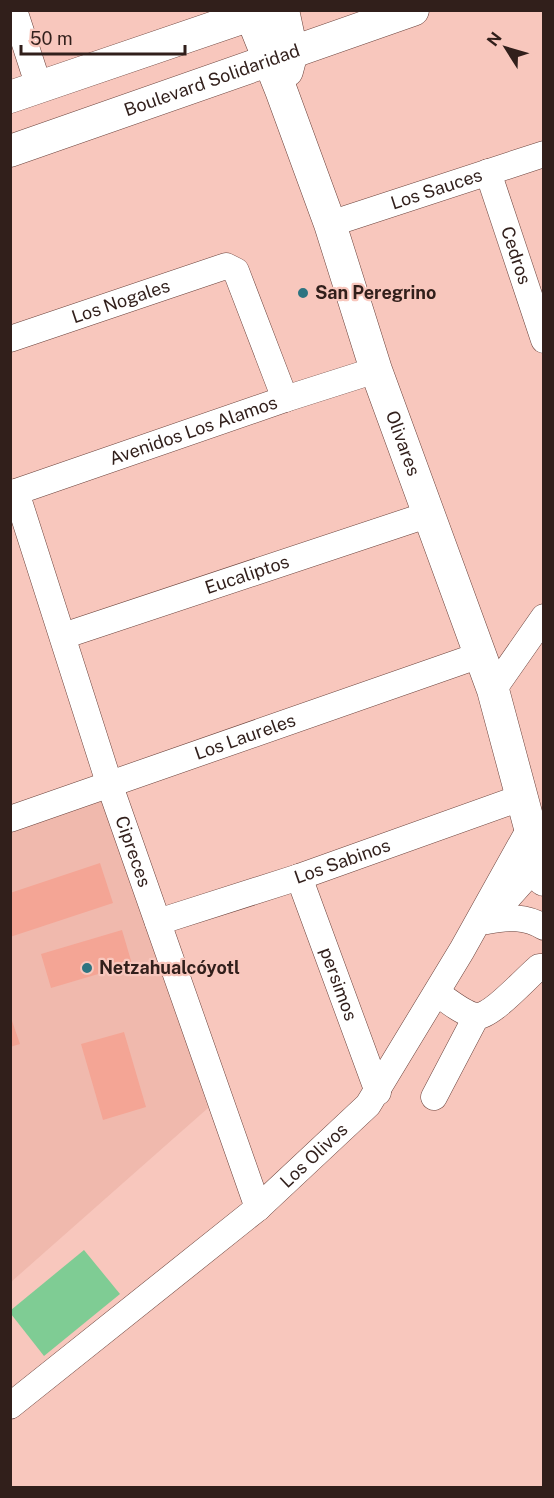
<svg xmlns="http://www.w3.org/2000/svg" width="554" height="1498" viewBox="0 0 554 1498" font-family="'Public Sans',sans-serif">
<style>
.built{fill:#f0b9ad}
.green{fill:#7fcc94}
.building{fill:#f4a595}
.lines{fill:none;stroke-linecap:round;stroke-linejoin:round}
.minor-casing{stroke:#6a413a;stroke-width:27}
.major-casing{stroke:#6a413a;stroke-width:33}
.minor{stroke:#fff;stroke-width:26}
.major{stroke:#fff;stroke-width:32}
.poi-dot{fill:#2e7481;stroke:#f8c7bd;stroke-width:2}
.labels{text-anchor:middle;stroke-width:4.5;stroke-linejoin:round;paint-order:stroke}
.street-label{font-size:18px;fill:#311f1b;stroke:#f8c7bd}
.poi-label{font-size:18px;font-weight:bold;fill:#311f1b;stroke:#f8c7bd;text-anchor:start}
</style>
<rect width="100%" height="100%" fill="#f8c7bd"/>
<path class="built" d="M107,795L208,1108L11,1282L10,827Z"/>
<path class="green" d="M84,1250L120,1294L44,1356L11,1314V1310Z"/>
<path class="building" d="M100,863L113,903L10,937V893Z
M122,930L132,964L51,988L41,954Z
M10,1015L20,1044L10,1047Z
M124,1032L146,1107L103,1120L81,1044Z"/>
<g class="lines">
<defs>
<g id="minor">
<path d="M14,10L39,87"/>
<path id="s1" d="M488,172L544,340"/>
<path id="s2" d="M330,224L544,154"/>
<path id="s3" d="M10,339L226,266L236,271L285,399"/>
<path id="s4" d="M16,492L110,786L258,1208"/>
<path id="s5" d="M10,494L285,399L376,370"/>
<path id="s6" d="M63,636L430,514"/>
<path d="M493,690L544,617"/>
<path id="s7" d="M10,819L480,655"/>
<path id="s8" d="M299,877L378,1092"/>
<path d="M496,911L537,865"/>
<path d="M487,921C508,917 525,916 544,927"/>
<path id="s9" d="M158,922L299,877L523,797"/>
<path d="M437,993C447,1000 465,1015 477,1016C490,1018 527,977 539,967H544"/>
<path d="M434,1097L476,1017"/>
<path id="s10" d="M10,1406L258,1208L368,1105L462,950L529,830L543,826"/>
</g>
<g id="major">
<path id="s11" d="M249,10L281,90L330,224L376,370L493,690L544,880"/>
<path d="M283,10L292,52L287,71"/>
<path d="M10,97L265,10"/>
<path id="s12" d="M10,151L413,10"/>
</g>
</defs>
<use href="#minor" class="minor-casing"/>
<use href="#major" class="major-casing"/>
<use href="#minor" class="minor"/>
<use href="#major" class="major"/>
</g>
<g class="poi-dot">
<circle cx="303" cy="293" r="6"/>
<circle cx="87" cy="968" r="6"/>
</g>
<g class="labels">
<g class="street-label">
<text dy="6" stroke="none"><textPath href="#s12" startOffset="214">Boulevard Solidaridad</textPath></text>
<text dy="6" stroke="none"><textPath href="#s2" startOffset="112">Los Sauces</textPath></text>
<text dy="6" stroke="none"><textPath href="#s1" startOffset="88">Cedros</textPath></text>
<text dy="6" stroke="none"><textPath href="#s3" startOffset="117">Los Nogales</textPath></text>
<text dy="6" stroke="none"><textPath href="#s5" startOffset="194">Avenidos Los Alamos</textPath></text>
<text dy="6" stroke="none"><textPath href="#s11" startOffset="460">Olivares</textPath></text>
<text dy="6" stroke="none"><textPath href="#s6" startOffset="194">Eucaliptos</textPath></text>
<text dy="6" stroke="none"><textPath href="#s7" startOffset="249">Los Laureles</textPath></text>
<text dy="6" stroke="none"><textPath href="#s4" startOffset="378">Cipreces</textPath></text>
<text dy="6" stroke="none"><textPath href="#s9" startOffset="194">Los Sabinos</textPath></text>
<text dy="6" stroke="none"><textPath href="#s8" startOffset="114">persimos</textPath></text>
<text dy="6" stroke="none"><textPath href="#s10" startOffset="394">Los Olivos</textPath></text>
</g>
<g class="poi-label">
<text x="315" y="299">San Peregrino</text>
<text x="99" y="974">Netzahualcóyotl</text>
</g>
</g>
<rect width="554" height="1498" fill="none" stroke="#311f1b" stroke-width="24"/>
<g transform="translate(506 48) rotate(307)" stroke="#f8c7bd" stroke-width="4.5" paint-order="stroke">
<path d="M0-4.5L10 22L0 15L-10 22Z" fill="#311f1b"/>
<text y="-9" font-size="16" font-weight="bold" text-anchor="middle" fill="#311f1b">N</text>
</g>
<path d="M21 45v9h164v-9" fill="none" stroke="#311f1b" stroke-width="3"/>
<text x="30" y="45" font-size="18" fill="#311f1b" stroke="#f8c7bd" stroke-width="4.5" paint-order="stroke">50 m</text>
</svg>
